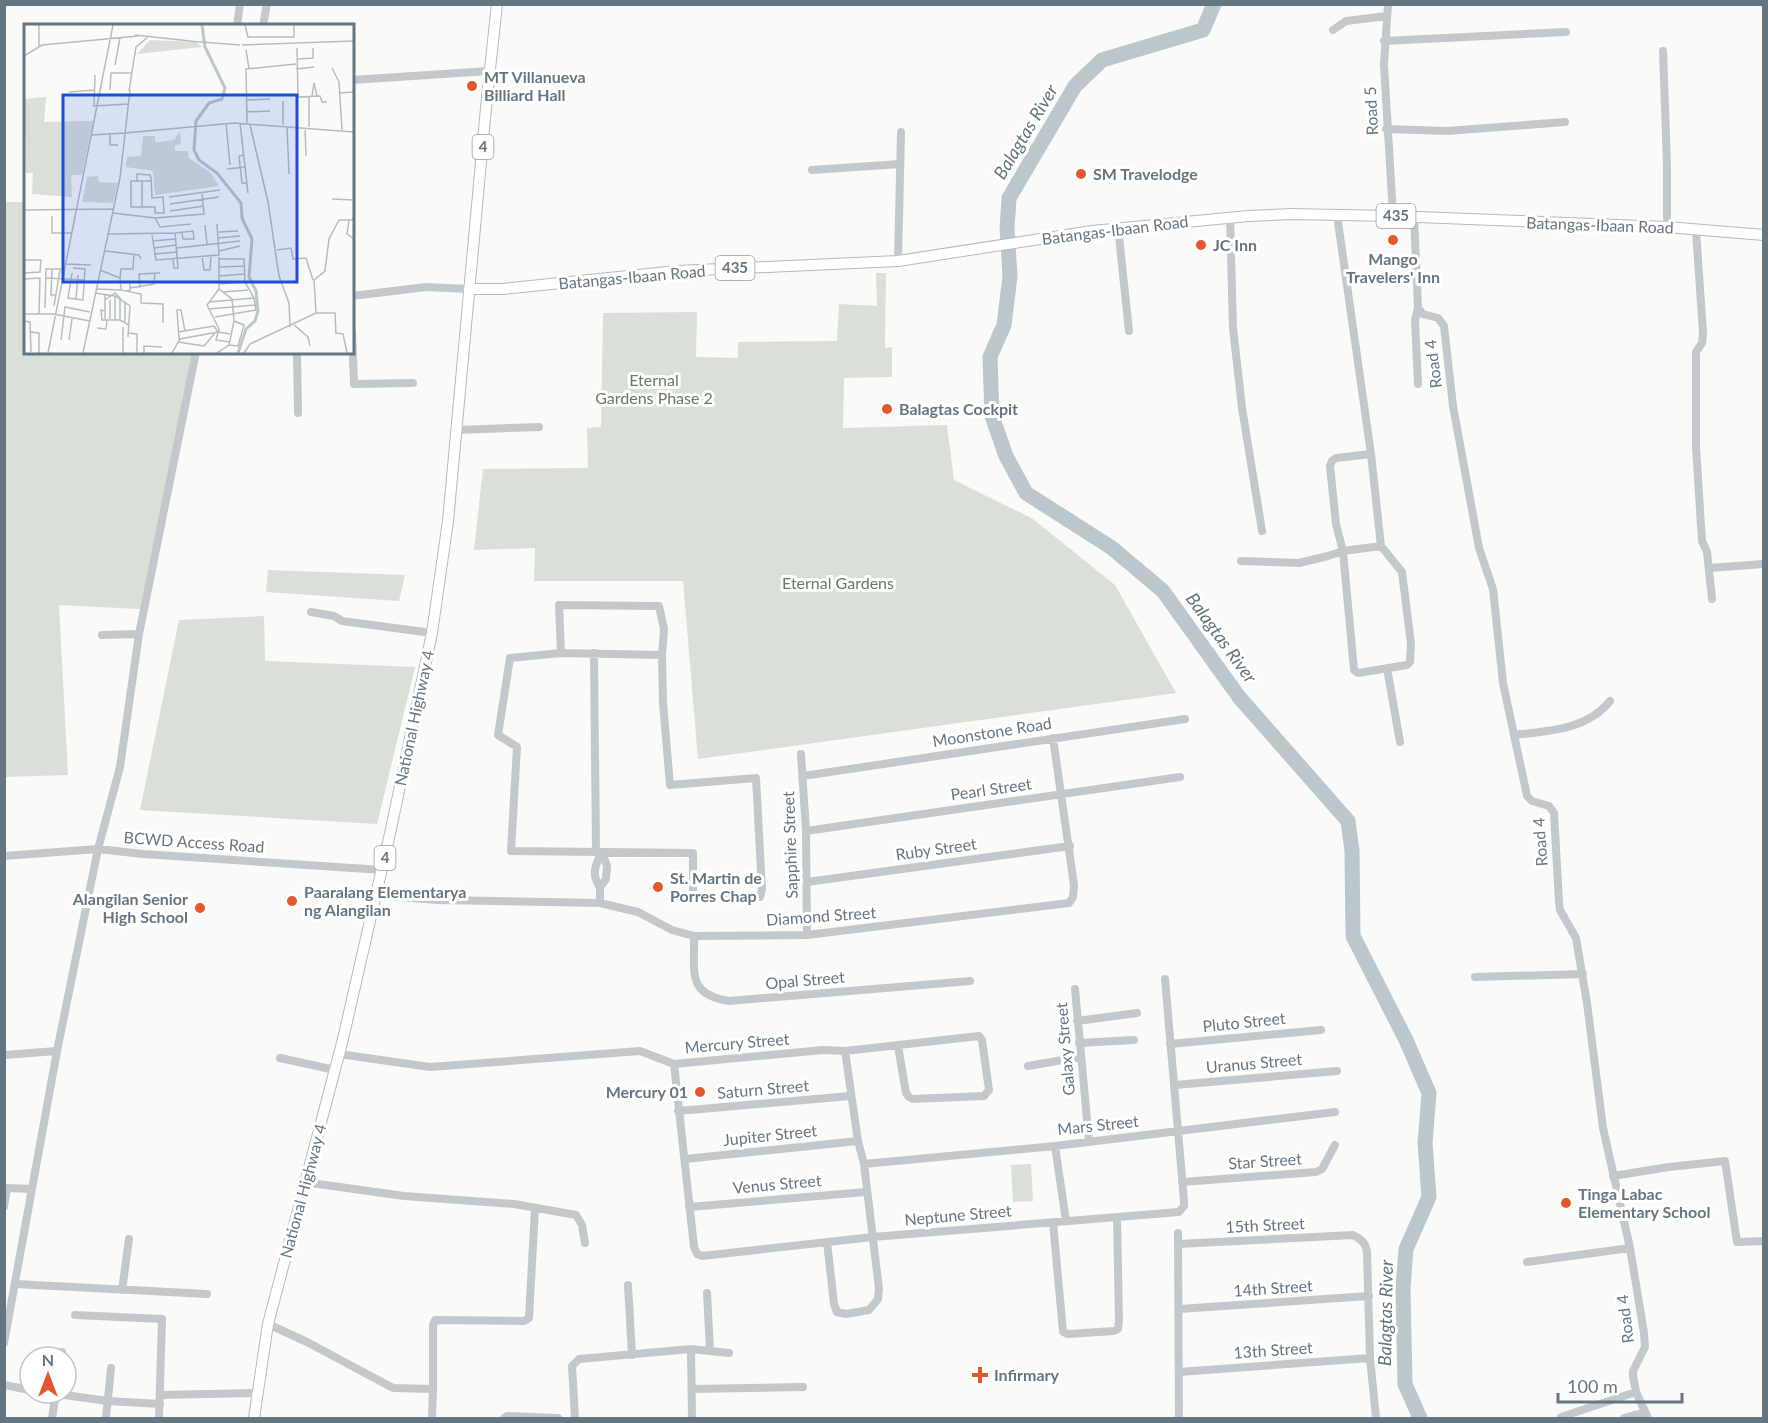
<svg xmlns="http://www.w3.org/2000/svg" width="1768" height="1423" viewBox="0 0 1768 1423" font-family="Lato,sans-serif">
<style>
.green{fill:#dadfd7}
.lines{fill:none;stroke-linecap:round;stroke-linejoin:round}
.river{stroke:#bbc7cb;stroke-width:15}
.major-casing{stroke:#b5babe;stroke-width:12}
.minor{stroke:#c3c8cc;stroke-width:8}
.major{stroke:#fff;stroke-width:10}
.poi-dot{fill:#e4572e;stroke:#fff;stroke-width:2}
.labels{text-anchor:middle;stroke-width:6;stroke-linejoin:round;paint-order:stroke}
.shield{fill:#fff;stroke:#939fa8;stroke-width:1.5}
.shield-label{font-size:15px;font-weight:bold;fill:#657683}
.poi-label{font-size:16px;font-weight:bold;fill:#657683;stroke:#fff;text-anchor:start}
.street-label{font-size:16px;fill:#657683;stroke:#fff}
.park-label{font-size:16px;fill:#687a64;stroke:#fff}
.water-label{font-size:18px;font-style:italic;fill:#60757c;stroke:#fff}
.inset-river{fill:none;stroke:#bbc7cb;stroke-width:3}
.inset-road{fill:none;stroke:#b5bdc2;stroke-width:1.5}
.view{fill:#1d4ed8;fill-opacity:0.15;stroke:#1d4ed8;stroke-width:3}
.inset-edge{fill:none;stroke:#657683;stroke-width:3}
</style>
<rect width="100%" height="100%" fill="#fafaf8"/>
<path class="green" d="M4,202H25L26,352L193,353L140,609L59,605L68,775L5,777Z
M876,273H886L885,348L892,347V377L844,378L843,428L947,425L954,480L1033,519L1115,585L1176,693L698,759L683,581H534L535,548L474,550L483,469L588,468L587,428L601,427L603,313L697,312L696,357L738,358V342L837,341L839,304L877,306Z
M268,570L405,575L399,601L266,592Z
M264,616L265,661L415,667L377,824L140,810L179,620Z
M1031,1164L1033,1201L1013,1202L1011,1165Z"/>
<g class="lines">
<path class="river" d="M1214,4L1203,30L1102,60L1075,86L1009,198L1007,229L1010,276L1004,325L990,357L992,416L1006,456L1026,493L1112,548L1163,591L1239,697L1348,821L1352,851L1353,936L1406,1040L1429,1093L1425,1143L1429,1197L1406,1249L1403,1288L1405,1384L1420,1418"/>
<defs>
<path id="major" d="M469,289H502L677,271L898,261L1092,231L1248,216L1291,214L1393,216L1667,227L1764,235
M254,1418L268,1324L343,1039L391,829L432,633L448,521L487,97L497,4"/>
</defs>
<use href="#major" class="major-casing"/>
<path class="minor" d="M1388,4L1384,64L1393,216
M237,26L240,4
M263,26L267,4
M1333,30L1346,21L1387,16
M1384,41L1566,32
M1663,51L1667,164V227
M352,80L489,71
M1386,129L1447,131L1565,122
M812,170L900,164
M1337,215L1371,454L1381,546L1402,572L1411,644L1410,662L1407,665L1358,673L1354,670L1343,551L1336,524L1330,466L1332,461L1336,458L1371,454
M1230,217L1233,328L1242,408L1262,531
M1414,217L1418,308L1423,314L1438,318L1444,326L1453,406L1479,548L1493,589L1503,683L1527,796L1532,801L1549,806L1554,813L1559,902L1560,910L1576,938L1587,1003L1603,1128L1630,1248L1644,1333L1645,1347L1633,1371V1376L1636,1392L1648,1418
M1118,227L1129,331
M1696,230L1703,333L1702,343L1696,352V447L1702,541L1707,552L1712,599
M898,261L901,132
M352,296L426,287L469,289
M352,332L354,384L413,383
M297,352L298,413
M1418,384L1415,320L1418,308
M456,430L539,427
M1241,561L1299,563L1328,556L1343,551L1381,546
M1709,568L1764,564
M311,612L334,616L342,621L432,633
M102,635L139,634
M561,653L559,605L659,606L664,629L662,655L663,703L670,785L756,778L762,890L760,897H693V853L511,851L517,747L498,735L510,658L561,653L662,655
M594,653L596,852
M1387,668L1400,742
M1514,735C1548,731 1587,730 1610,701
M801,754L806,831L807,935
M803,776L1185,719
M806,831L1180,777
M4,856L98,849L143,854L382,870
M807,882L1070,846
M377,895L437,900L600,903L638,912L672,930L694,936L807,935L1069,903L1073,897L1074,885L1053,738
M600,903V887L606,879L607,866L602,852C595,865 591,875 600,887
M694,936C695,972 686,994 729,1001L970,981
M1475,977L1583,974
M1075,989L1089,1141
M1077,1021L1137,1013
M1079,1043L1134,1040
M1170,1044L1321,1030
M845,1051L979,1036L982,1040L989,1090L984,1096L913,1099L909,1097L906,1093L898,1046
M339,1054L430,1067L640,1051L674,1064L823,1050L845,1051L858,1141L864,1164L879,1289L878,1299L869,1310L846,1314L837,1312L834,1304L827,1242
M4,1055L57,1051
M280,1058L335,1070
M674,1064L694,1247L697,1254L702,1256L873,1237L1179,1212L1184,1206V1201L1165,979
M1028,1066L1080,1057
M1175,1085L1337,1071
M678,1111L850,1096
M1055,1146L1066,1221
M685,1159L858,1141
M864,1164L1055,1146L1335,1112
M1613,1176L1669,1167L1725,1161L1737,1242L1764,1241
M304,1182L404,1196L514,1204L576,1215L582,1225L585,1243
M1182,1182L1316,1172L1322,1169L1335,1145
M4,1207L7,1188L32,1189
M689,1207L866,1192
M1053,1222L1063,1332L1068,1334L1114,1331L1118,1329L1119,1320L1117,1218
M1178,1233L1179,1418
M1178,1244L1353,1235C1362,1240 1366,1243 1367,1253L1370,1358L1376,1418
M1527,1262L1630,1248
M16,1284L207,1294
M628,1285L632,1355
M122,1290L129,1239
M707,1293L710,1351
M1179,1309L1369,1296
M75,1315L162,1319L159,1418
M268,1324L307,1342L393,1388L433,1389L432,1418
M4,1343L57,1051L98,849L120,767L139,634L196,352
M691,1349L692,1418
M61,1357L62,1352
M1179,1372L1370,1358
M4,1385L30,1390
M433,1389V1325L435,1320L524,1321L529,1318L535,1208
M692,1389L803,1387
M50,1393L108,1401L160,1404
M160,1395L258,1393
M1561,1417L1636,1392
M52,1418L56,1393
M106,1418L111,1368
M504,1418L507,1416L558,1418
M575,1418L572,1366L579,1359L691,1349L729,1353
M1624,1418L1645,1412"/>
<use href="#major" class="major"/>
</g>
<g class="poi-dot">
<circle cx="472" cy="86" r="6"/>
<circle cx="1081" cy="174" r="6"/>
<circle cx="1393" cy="240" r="6"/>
<circle cx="1201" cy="245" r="6"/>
<circle cx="887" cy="409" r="6"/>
<circle cx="658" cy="887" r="6"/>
<circle cx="292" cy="901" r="6"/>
<circle cx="200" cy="908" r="6"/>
<circle cx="700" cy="1092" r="6"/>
<circle cx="1566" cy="1203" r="6"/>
<path d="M977 1366h6v6h6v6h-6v6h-6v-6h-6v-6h6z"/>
</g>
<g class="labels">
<g class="shield">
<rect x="472.5" y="135" width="21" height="24" rx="4.5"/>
<rect x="1376.5" y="204" width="39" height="24" rx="4.5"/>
<rect x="715.5" y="256" width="39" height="24" rx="4.5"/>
<rect x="374.5" y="846" width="21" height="24" rx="4.5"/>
</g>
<g class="shield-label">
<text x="483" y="152">4</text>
<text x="1396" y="221">435</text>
<text x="735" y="273">435</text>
<text x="385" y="863">4</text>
</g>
<g class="poi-label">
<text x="484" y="83">MT Villanueva<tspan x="484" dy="18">Billiard Hall</tspan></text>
<text x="1093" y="180">SM Travelodge</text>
<text x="1213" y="251">JC Inn</text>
<text x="1393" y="265" text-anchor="middle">Mango<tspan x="1393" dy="18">Travelers' Inn</tspan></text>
<text x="899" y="415">Balagtas Cockpit</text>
<text x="670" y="884">St. Martin de<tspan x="670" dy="18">Porres Chap</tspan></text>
<text x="304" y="898">Paaralang Elementarya<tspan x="304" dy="18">ng Alangilan</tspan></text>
<text x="188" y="905" text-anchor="end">Alangilan Senior<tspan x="188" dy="18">High School</tspan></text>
<text x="688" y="1098" text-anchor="end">Mercury 01</text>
<text x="1578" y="1200">Tinga Labac<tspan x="1578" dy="18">Elementary School</tspan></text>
<text x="994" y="1381">Infirmary</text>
</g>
<g class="street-label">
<text transform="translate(1371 111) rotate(-93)" y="6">Road 5</text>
<text transform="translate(1600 225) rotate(2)" y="6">Batangas-Ibaan Road</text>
<text transform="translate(1115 230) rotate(-7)" y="6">Batangas-Ibaan Road</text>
<text transform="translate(632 277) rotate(-5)" y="6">Batangas-Ibaan Road</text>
<text transform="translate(1433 364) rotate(-97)" y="6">Road 4</text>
<text transform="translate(414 718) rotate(-78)" y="6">National Highway 4</text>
<text transform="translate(992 732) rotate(-9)" y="6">Moonstone Road</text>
<text transform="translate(991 789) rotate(-8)" y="6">Pearl Street</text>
<text transform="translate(194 842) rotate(4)" y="6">BCWD Access Road</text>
<text transform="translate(1540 842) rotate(-94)" y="6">Road 4</text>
<text transform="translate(790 845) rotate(-92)" y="6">Sapphire Street</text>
<text transform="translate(936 849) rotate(-8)" y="6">Ruby Street</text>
<text transform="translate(821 916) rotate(-4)" y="6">Diamond Street</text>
<text transform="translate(805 980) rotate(-5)" y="6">Opal Street</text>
<text transform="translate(1244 1022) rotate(-6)" y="6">Pluto Street</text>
<text transform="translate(737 1043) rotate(-5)" y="6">Mercury Street</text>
<text transform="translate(1065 1049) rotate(-95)" y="6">Galaxy Street</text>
<text transform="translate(1254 1063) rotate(-5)" y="6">Uranus Street</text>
<text transform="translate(763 1089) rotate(-5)" y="6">Saturn Street</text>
<text transform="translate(1098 1125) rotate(-6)" y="6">Mars Street</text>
<text transform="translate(770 1135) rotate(-6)" y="6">Jupiter Street</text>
<text transform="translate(1265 1161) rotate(-4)" y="6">Star Street</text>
<text transform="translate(777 1184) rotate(-5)" y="6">Venus Street</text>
<text transform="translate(303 1191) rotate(-75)" y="6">National Highway 4</text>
<text transform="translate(958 1215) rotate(-5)" y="6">Neptune Street</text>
<text transform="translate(1265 1225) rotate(-3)" y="6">15th Street</text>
<text transform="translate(1273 1288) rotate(-4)" y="6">14th Street</text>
<text transform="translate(1625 1319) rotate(-97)" y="6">Road 4</text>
<text transform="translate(1273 1350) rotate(-4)" y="6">13th Street</text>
</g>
<g class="park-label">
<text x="654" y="386">Eternal<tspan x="654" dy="18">Gardens Phase 2</tspan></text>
<text x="838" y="589">Eternal Gardens</text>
</g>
<g class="water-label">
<text transform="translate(1026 132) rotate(-59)" y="6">Balagtas River</text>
<text transform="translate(1221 638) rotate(54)" y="6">Balagtas River</text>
<text transform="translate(1386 1313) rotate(-89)" y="6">Balagtas River</text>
</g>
</g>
<g transform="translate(24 24)">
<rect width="330" height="330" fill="#fafaf8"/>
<path d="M126,16L172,18L178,23L113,30ZM22,73L20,98L69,97L58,151H47L48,173L8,170L9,149H2L0,75ZM156,107L157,120L151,121V127H164L165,134L186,148L195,162L131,171L129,147L102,143L103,133L117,132L119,112H131V118H136L150,116ZM74,152L75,158L94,159L89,179L58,178L63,153Z" fill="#dadfd7"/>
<path class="inset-river" d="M178,1L181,23L201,64L198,75L185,79L172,97L170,126L175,136L193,149L217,179L218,194L228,215L225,253L232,267L234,287L231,297L222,305L214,329"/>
<path class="inset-road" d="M15,1V22M221,1L224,13H270V1M111,11L166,17M164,17L216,21M218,21L330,17M273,24L274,73L296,72L298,78H303M222,26L225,44M0,32L18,21L114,12M274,35L289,34V24M91,41L96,14M308,44L315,58L318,106M272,45L290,43M71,51L70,82L104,80M86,66L87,49H107M105,67L112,23L124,13M45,68L71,66M316,69L329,68L330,60M288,72L290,59L293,72M285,73V103M222,76L246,75M259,77V101M222,88L246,87M202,99L206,141M216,99L224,169M223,99L222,45L272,40M226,101L244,178L255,252L265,279L266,303M263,103L265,150M281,104L282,132M101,109L210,99L330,108M86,110V121H94M67,111L101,109M220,131L215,132L218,159H222M203,145L222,143M113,157V150L126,151L127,154L128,174L139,173L140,189H131V183H107V157H127M118,157V183M145,173L196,166M308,175L330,176M146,180L195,173M0,186L90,185M146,187L180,182M89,189L131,194L180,190L178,168M28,192V209H47M131,194L136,203L167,200M325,196L323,210L330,215M181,201L183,220M195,208L214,207M151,209L169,207L170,215H159L158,209M84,210L151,209L154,244H150L149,235M128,211L132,236L195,231L193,200M194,214L216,212M129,217L151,215M130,224L152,221M153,224L216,217M253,226L267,224L269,235L282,234L289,256M81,227L115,231L117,235M195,227L216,222M130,230L154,228M178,232L180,246H186L187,231M195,233V265L183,281L195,305L192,316L206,318M0,236H17L16,248L0,249M42,240L67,241M195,243L220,242M28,245L27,271H32M76,246L96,254L97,266L117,270V279L139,280V299M48,249L44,274L59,276L61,245L49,244M195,252L220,250M22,254L60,256M96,254L97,245H109L110,230M0,255L16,254L15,290M195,260L220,258M106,264L130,260L131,249M116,264L115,250L136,249M72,265L97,266M102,267L106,266V258H113M199,268L224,266M71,269L91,272L106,282L104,313M52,275L54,251M81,276L91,269L97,275M86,276V295M185,278L230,274M30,282L36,246M21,284L22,245H41M185,285L231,281M81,287L77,286L78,296H96L105,301M292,289H311L312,309L319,310L323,329M0,290H29L66,297M191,293L232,286L230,274L221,258L220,235H195M81,296V271M91,296V272M96,296V275M0,297L6,298L7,328M101,298V279M270,301L284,313L286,322M73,304L82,305L83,296M7,308L15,309V329M154,308L190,302L194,308M104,309L113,310V329M155,315L153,286H157L161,307M37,316L41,283L66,288M45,316L48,295M154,318L180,322L191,309M205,321L214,322L220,301L210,297M24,329L89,1M59,329L96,154L106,66M99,329V303M120,329V322L138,323M148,329L156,315L194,308L206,310M193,329L205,321L210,297L208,275L195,265M220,329L226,320L292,289L290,256L301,247L305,215L315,196H328L330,192"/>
<path class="view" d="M39,71H273V258H39Z"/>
<rect width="330" height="330" class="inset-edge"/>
</g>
<rect width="1768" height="1423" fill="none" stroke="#657683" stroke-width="12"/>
<g transform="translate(48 1375)"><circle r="28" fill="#ffffff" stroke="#c1c8cd" stroke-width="1.5"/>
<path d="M0-4.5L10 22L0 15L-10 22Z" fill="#e4572e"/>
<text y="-9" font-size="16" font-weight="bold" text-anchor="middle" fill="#657683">N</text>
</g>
<path d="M1558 1393v9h124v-9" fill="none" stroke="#657683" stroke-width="3"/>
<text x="1567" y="1393" font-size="18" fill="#657683" stroke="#ffffff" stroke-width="4.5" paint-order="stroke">100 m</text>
</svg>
